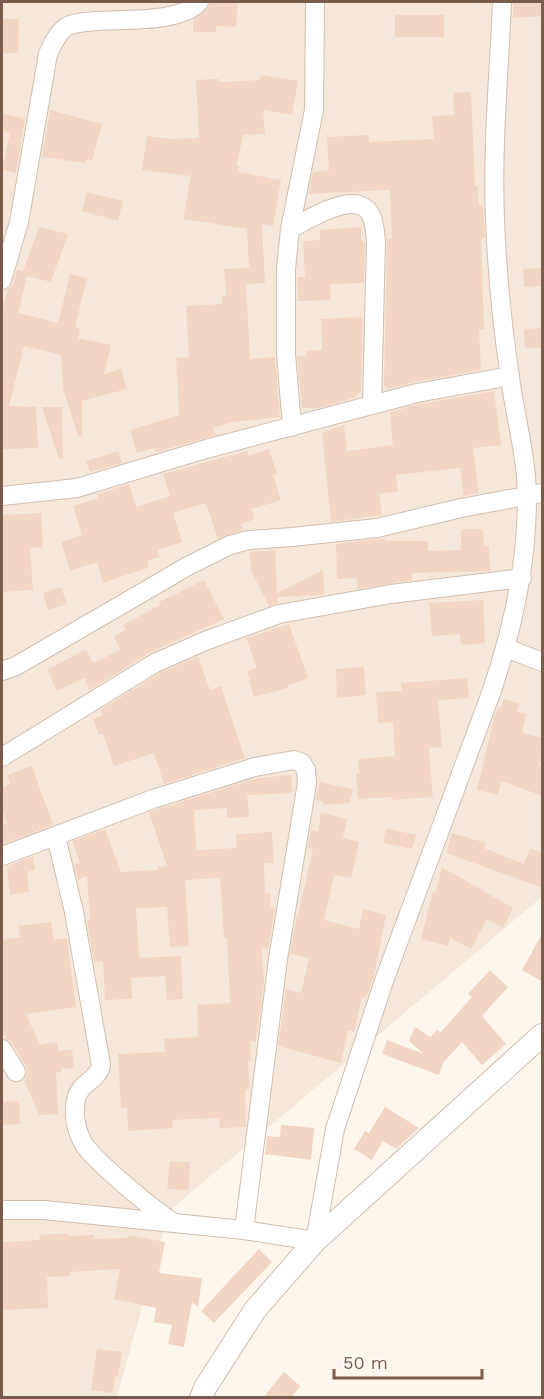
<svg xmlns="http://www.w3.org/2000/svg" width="544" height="1399" viewBox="0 0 544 1399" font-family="'Work Sans',sans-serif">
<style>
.residential{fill:#f5e8da}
.building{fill:#f3d5c3}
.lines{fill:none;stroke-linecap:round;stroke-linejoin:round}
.minor-casing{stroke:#d1beb0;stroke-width:20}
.tertiary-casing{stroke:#d1beb0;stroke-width:24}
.minor{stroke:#fff;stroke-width:18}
.tertiary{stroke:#fff;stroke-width:22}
</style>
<rect width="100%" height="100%" fill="#fdf6ec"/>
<path class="residential" d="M2,2H542V897L169,1211L117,1397L2,1398Z"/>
<path class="building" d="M210,2H238L236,27L216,26V32H193V20L206,10Z
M513,2H543V16L513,18Z
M395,15H444V37H395Z
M2,19H19L18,53H2Z
M261,75L298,81L292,115L263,110L265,134L243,135L237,165L240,166L238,172L281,180L273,226L262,224L265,283L246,284L250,359L275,357L280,417L233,422L213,428L216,435L156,452L154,448L137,453L130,430L179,415L176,358L189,357L186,306L222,304V296L226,295L224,269L249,268L247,229L183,219L191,176L142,170L147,136L171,139L199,138L196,80L219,79V82L259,80Z
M471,92L475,186H478L479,205H483L485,238L481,239L484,329H479L481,370L415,382L387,389L386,386H384L387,239H392L390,190L308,194L313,172L329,170L327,137L369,135V142L434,139L432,116L454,115L453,93Z
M50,110L102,124L92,161L86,159L85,163L42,157Z
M2,113L25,119L16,173L2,170L10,133L2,130Z
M87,192L123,201L118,221L82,211Z
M39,227L68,234L51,282L27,276L18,313L58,323L70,274L87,278L75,327L80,329L78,338L111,345L104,374L121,369L127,389L82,401V436H78L63,389L61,355L24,346L9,406L36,407L38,448L2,449V311L7,290L13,284L17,270L23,271Z
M361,227V240L365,242L364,283L330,284L331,300L298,301L297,277H305L303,241L320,240V230Z
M543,268V286L524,287L523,269Z
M363,317L361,392L354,398L318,408H302L297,356H306V351L322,350L321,319Z
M543,328V348H525L524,329Z
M494,391L501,445L473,448L479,493L464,496L460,468L396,475L398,491L379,494L382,515L331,522L322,433L344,425L347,451L393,445L390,412L419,404Z
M42,407H62L63,459H59Z
M269,449L277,474L273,475L281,500L252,509L255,519L241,524L243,530L218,539L206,503L173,513L182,542L157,550L160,557L147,561L149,567L103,583L97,562L70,571L61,542L82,535L73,506L98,498L97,494L129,484L136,507L170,496L163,474L247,451L249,456Z
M118,451L122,463L90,472L86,461Z
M41,513L43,547L30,548L33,590L2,592V515Z
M461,529H483L484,546H489L490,571L412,573V580L357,589V578L337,579L336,544L385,538V541H428V551L461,550Z
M275,550L277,593L323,570L324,595L277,597L278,603L269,606L251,571L250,552Z
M204,580L224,619L149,653L90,690L84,678L57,691L47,670L86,649L93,663L120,650L114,636L126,630L123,625L160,605L159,602Z
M61,587L67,604L48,610L43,593Z
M483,600L485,643L461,645L460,634L432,636L429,603Z
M289,624L308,678L287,686L288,688L254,697L247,671L257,668L246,638Z
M198,656L210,690L221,686L245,758L164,784L154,753L114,766L103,734L99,735L93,719L103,715L100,710L160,673Z
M364,667L366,695L337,698L336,669Z
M467,678L469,698L438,700L442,747L429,748L433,797L392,800L393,797L358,799L356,774H359L358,759L395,756L393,722L378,723L376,692L402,691L401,683Z
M503,699L519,703L517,712L526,714L522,733L543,738V750L539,765L543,766V796L501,781L498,795L477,790L494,718L498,707L501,708Z
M32,766L53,825L2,844V825L7,823L2,809V787L10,784L7,775Z
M291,775L292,793L247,795L249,817L227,818V808L194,810L196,850L237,848L236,834L272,832L274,863H264L265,894L270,893L271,908L275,909L268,949L262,947L264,984L256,1042L250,1041L251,1061H248L250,1089H245L246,1127L220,1128L219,1118L172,1120L173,1128L128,1131L127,1107L121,1108L118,1054L165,1052L164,1039L198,1037L197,1005L230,1003L227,938H224L220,878L185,880L189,946L170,947L167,907L136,908L139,958L181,956L183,999L167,1000L165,976L131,978L132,999L105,1000L103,961L94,962L87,921L90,919L87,876L78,880L74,865L80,863L72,841L105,829L121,872L158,870L157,867L167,866L149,812L258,778Z
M320,782L353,789L350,803L323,805V802L316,800Z
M321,813L347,819L343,838L359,842L351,878L334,875L324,920L359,929L363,909L386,915L374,976L366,998L362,997L354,1032L348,1030L341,1063L278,1046L286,989L301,993L309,958L290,954L297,914L298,915L313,849L308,848L311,830L318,832Z
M386,828L416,835L412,849L383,843Z
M452,833L486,843L484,848L524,864L530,848L543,853V888L446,853Z
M33,856L35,870L27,872L29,892L10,895L7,866Z
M442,867L513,908L503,928L487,919L471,949L450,938L448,946L421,939L433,891H436Z
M51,922L54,940L67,938L76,1007L26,1014L40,1045L57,1042L58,1051L72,1049L74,1068L61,1069V1072L56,1073L58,1114L39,1115L24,1080L27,1072L26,1067L12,1043L6,1039L2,1029V940L20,937L18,926Z
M543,932V982L522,970Z
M490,970L508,987L482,1016L506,1044L482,1065L462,1042L443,1063L439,1075L382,1054L387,1040L424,1054L409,1041L415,1027L430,1037L437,1030L441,1032L472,997L468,994Z
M19,1101L20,1124L2,1125V1102Z
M385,1107L419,1128L396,1149L383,1141L372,1160L354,1149L365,1131L369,1133Z
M281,1125L314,1128L311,1160L265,1154L267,1136L280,1137Z
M170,1161L190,1162L189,1190L167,1189Z
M68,1233L69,1236L94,1235V1239L128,1238L129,1235L165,1242L159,1273L202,1278L198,1307L192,1302L184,1347L168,1344L172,1325L154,1322L156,1308L114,1299L120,1269L70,1272V1276L47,1277L48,1308L2,1310V1242L40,1240L39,1235Z
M259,1249L272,1262L214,1323L201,1311Z
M97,1349L122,1352L118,1377L115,1376L113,1393L91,1390Z
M284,1372L300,1386L291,1398H263Z"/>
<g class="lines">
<defs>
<path id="minor" d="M290,229C308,220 361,185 372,218C375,225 375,234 376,241L372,405
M2,280L19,222L48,54C52,45 57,34 66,27C74,22 87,22 97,21C124,19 181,23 199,2
M292,427L286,354V269L290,229L314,110L315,2
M2,496L77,488L206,449L417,393L510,376
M506,648L542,662
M2,671L16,666L188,566L230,545L249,540L292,537L377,528L461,508L542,493
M2,757L155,663L205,641L279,614L391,594L522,578
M56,836L74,912L101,1065C99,1079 81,1083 77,1096C72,1112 76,1132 85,1146C91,1154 100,1162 107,1169C128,1188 149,1206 172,1222
M2,856L153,799L255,767L294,760L302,763L306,770L307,783L278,959L244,1230
M2,1049L16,1072
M2,1210H44L244,1230L315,1241L335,1129L385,978L491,693C513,629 527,565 527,498C527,457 515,417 510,377C502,325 497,271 495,219C492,147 499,74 502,2"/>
<path id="tertiary" d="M201,1398L205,1388L255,1310L315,1241L542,1035"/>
</defs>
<use href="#minor" class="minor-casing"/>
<use href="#tertiary" class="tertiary-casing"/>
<use href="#minor" class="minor"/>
<use href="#tertiary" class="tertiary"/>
</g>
<rect width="544" height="1399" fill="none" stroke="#7a5c4d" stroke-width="6"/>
<path d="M334 1369v9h148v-9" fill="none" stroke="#7a5c4d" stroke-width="3"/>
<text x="343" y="1369" font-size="18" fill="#7a5c4d" stroke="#fffaf3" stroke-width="4.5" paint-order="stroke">50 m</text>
</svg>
